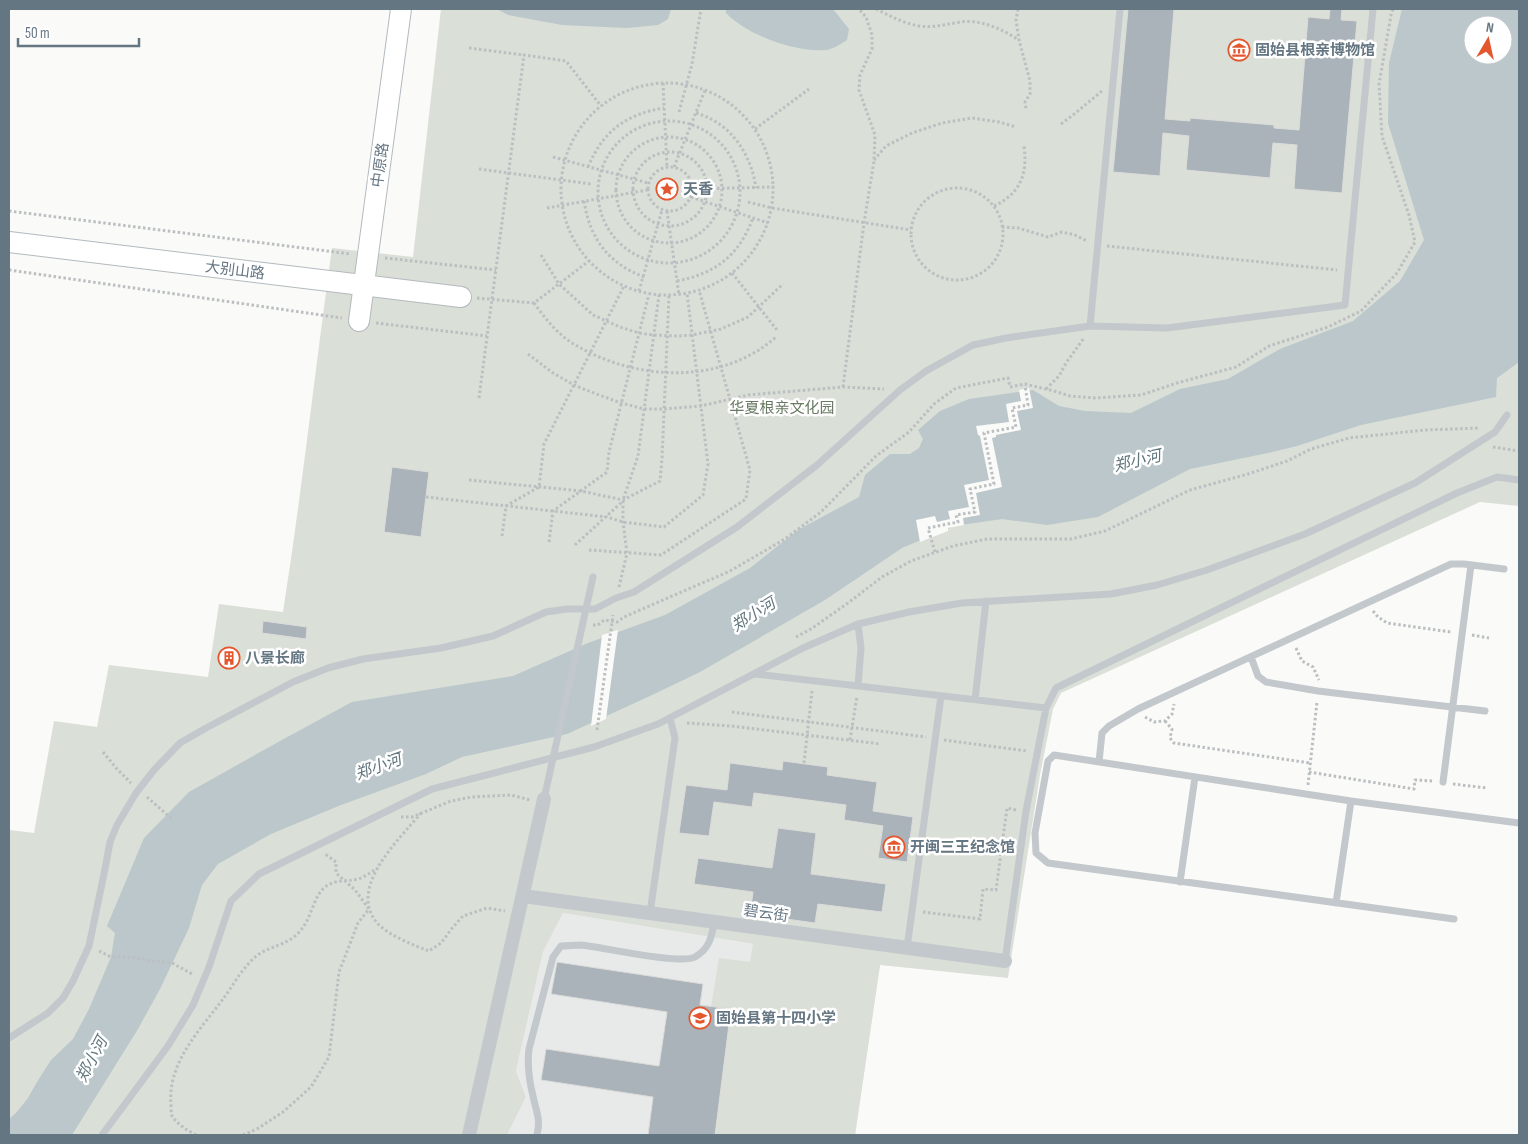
<svg xmlns="http://www.w3.org/2000/svg" width="1528" height="1144" font-family="'Sofia Sans Condensed','Noto Sans SC',sans-serif">
<rect width="100%" height="100%" fill="#fafaf8"/>
<path fill="#e8e9e9" d="M 563,913 L 880,965 L 855,1135 L 507,1135 L 526,1097 L 516,1071 L 543,952 Z"/>
<path fill="#dadfd7" fill-rule="evenodd" d="M 441,9 L 1519,9 L 1519,506 L 1480,502 L 1061,693 L 1053,709 L 1040,775 L 1008,978 L 880,965 L 855,1135 L 715,1135 L 731,1010 L 711,1007 L 719,958 L 750,962 L 753,944 L 563,913 L 543,952 L 516,1071 L 526,1097 L 507,1135 L 9,1135 L 9,830 L 34,833 L 54,721 L 97,727 L 109,665 L 208,677 L 219,604 L 283,612 C 302,491 315,370 332,248 L 413,257 ZM 1473,25 L 1503,25 L 1503,55 L 1473,55 Z"/>
<path fill="#bbc7cb" fill-rule="evenodd" d="M 497,9 L 671,9 L 668,19 L 658,25 L 627,28 L 562,25 L 508,15 Z
M 726,9 L 833,9 L 849,29 L 847,40 C 841,44 833,49 826,50 C 796,53 747,35 726,13 Z
M 1402,9 L 1519,9 L 1519,362 L 1497,378 L 1496,397 L 1361,425 L 1297,446 L 1268,453 L 1190,469 L 1098,517 L 1047,525 L 1002,519 L 954,526 L 902,548 L 825,600 L 700,672 L 650,696 L 567,734 L 462,757 L 426,774 L 341,805 L 271,834 L 218,864 L 202,885 L 189,928 L 160,989 L 138,1029 L 72,1135 L 9,1135 L 9,1119 L 16,1113 L 28,1098 L 37,1082 L 51,1060 L 73,1039 L 89,1009 L 111,957 L 115,933 L 107,926 L 144,838 L 189,792 L 280,741 L 352,702 L 513,676 L 588,643 L 665,615 L 750,568 L 798,530 L 859,497 L 865,475 L 890,454 L 910,454 L 919,448 L 923,439 L 918,430 L 940,411 L 969,399 L 1033,390 L 1059,406 L 1085,411 L 1131,413 L 1180,389 L 1228,379 L 1280,349 L 1353,321 L 1400,281 L 1424,240 L 1388,123 L 1389,63 ZM 1473,25 L 1503,25 L 1503,55 L 1473,55 Z"/>
<path fill="#fafaf8" d="M 1029,388 L 1033,408 L 1017,411 L 1021,430 L 996,435 L 996,437 L 992,438 L 1002,487 L 976,493 L 980,515 L 963,518 L 964,525 L 948,528 L 948,531 L 920,542 L 916,520 L 935,516 L 937,522 L 950,519 L 948,511 L 969,507 L 964,485 L 989,480 L 980,436 L 978,435 L 976,426 L 1009,422 L 1006,404 L 1021,401 L 1019,390 Z
M 618,630 L 606,719 L 591,726 L 602,635 Z"/>
<path fill="#aab3b9" stroke="#dcdcda" d="M 1128,9 L 1174,9 L 1165,119 L 1190,121 L 1190,118 L 1274,125 L 1274,128 L 1299,130 L 1308,17 L 1329,19 L 1330,9 L 1342,9 L 1341,20 L 1357,21 L 1342,193 L 1294,189 L 1297,145 L 1273,143 L 1270,178 L 1186,170 L 1189,136 L 1163,133 L 1160,176 L 1113,172 Z
M 392,467 L 429,472 L 421,537 L 384,532 Z
M 263,621 L 307,627 L 306,639 L 262,633 Z
M 783,761 L 828,767 L 827,775 L 877,782 L 873,811 L 913,817 L 907,862 L 878,858 L 883,826 L 844,820 L 846,805 L 754,793 L 752,807 L 714,802 L 709,836 L 679,833 L 686,785 L 727,790 L 730,763 L 782,770 Z
M 778,828 L 816,833 L 811,874 L 886,884 L 882,912 L 818,904 L 815,923 L 750,914 L 753,892 L 694,884 L 698,858 L 772,868 Z
M 557,962 L 703,984 L 700,1005 L 731,1009 L 715,1135 L 648,1135 L 653,1097 L 541,1080 L 546,1049 L 659,1066 L 667,1012 L 551,994 Z"/>
<g fill="none" stroke-linecap="round" stroke-linejoin="round">
<g stroke="#b3babf" stroke-width="22">
<path id="secondary" d="M 9,242 L 461,297
M 359,321 L 401,9"/>
</g>
<path stroke="#bbbfc2" stroke-width="3" stroke-dasharray="2.5 2.5" stroke-linecap="butt" d="M 876,9 C 890,16 903,23 919,26 C 934,28 947,24 961,22 C 982,19 1003,30 1019,40
M 1018,9 L 1016,20 L 1019,40 L 1030,81 L 1030,94 L 1025,102 L 1026,109
M 469,48 L 524,55
M561 189a106 106 0 1 1 212 0a106 106 0 1 1-212 0Z
M 663,83 L 667,167
M 679,112 L 692,64 L 701,9
M 696,113 C 731,123 751,154 756,188
M598 192a71 71 0 1 1 142 0a71 71 0 1 1-142 0Z
M 1061,124 L 1073,115 L 1102,91
M 755,129 L 809,89
M616 190a53 53 0 1 1 106 0a53 53 0 1 1-106 0Z
M633 189a37 37 0 1 1 74 0a37 37 0 1 1-74 0Z
M 553,157 L 648,183
M 874,160 L 886,146 L 912,133 L 942,123 L 972,118 L 999,122 L 1016,127
M648 189a22 22 0 1 1 44 0a22 22 0 1 1-44 0Z
M 588,167 C 603,131 626,114 664,108
M 674,167 L 705,90
M 479,169 L 591,184
M911 234a46 46 0 1 1 92 0a46 46 0 1 1-92 0Z
M 692,189 L 774,187
M 691,197 L 768,223
M 584,201 C 590,239 608,263 644,277
M 748,202 L 772,208 L 911,230
M 994,206 C 1020,194 1028,174 1024,146
M 547,208 L 647,190
M 9,211 L 351,254
M 667,211 L 679,295
M 1002,227 L 1018,228 L 1048,237 L 1062,232 L 1075,235 L 1087,241
M 1107,246 L 1337,270
M 541,255 L 559,284 L 593,315 L 620,327 L 639,333 L 653,335 L 678,336 L 692,335 L 721,329 L 748,317 L 783,284
M 385,258 L 496,270
M 9,270 L 342,318
M 732,273 L 777,330
M 677,281 C 717,273 739,255 753,218
M 639,291 L 662,210
M 477,298 L 534,303 L 589,261
M 534,303 C 545,318 558,335 574,344 C 634,381 721,386 776,337
M 376,323 L 487,336
M 528,354 L 553,373 L 574,385 L 591,392 L 621,403 L 644,409 L 664,409 L 701,406 L 748,395 L 843,387 L 884,389
M 843,387 L 864,223 L 874,161 L 875,135 L 859,90 L 860,75 L 872,49 L 872,35 L 866,17 L 859,9
M 1046,389 L 1059,376 L 1066,363 L 1084,338
M 479,398 L 524,55 L 566,61 L 601,106
M 1493,447 L 1519,451
M 469,480 L 581,491 L 623,500 L 660,481 L 662,459 L 669,295
M 426,497 L 607,517 L 623,522 L 664,527 L 703,495 L 708,464 L 687,293
M 502,536 L 506,506 L 539,487 L 544,444 L 624,286
M 549,542 L 553,511 L 607,472 L 609,452 L 649,294
M 575,545 L 623,501
M 589,550 L 661,555 L 746,499 L 750,470 L 699,290
M 935,552 L 928,528 L 958,522 L 956,515 L 975,512 L 970,489 L 994,484 L 984,433 L 1016,427 L 1012,408 L 1028,405 L 1025,385
M 619,587 L 627,553 L 623,522 L 623,500 L 638,456 L 659,295
M 1373,611 L 1378,617 L 1387,623 L 1451,632
M 593,625 L 598,625 L 604,620 L 617,622 L 624,617 L 730,571 L 785,539 L 821,512 L 876,456 L 909,432 L 934,404 L 956,388 L 1008,378 L 1010,387 L 1025,384 L 1054,391 L 1070,396 L 1096,398 L 1141,395 L 1177,383 L 1236,367 L 1269,346 L 1328,327 L 1361,311 L 1397,273 L 1415,242 L 1409,215 L 1382,136 L 1379,84 L 1391,15 L 1393,9
M 1472,635 L 1489,638
M 796,637 L 811,629 L 848,603 L 882,577 L 911,561 L 953,546 L 987,539 L 1071,539 L 1105,531 L 1190,490 L 1248,474 L 1287,461 L 1311,449 L 1349,438 L 1425,430 L 1479,428
M 1296,648 L 1302,661 L 1313,667 L 1319,680
M 732,712 L 926,737
M 1145,717 L 1154,722 L 1165,721 L 1172,714 L 1174,704
M 1165,721 L 1172,729 L 1170,738 L 1174,743 L 1310,763
M 687,723 L 731,726 L 881,744
M 850,740 L 857,696
M 944,740 L 1027,751
M 103,752 L 117,769 L 131,783
M 804,763 L 812,691
M 1309,772 L 1414,789 L 1415,780 L 1434,781
M 1453,784 L 1487,788
M 1308,785 L 1317,702
M 147,797 L 173,820
M 421,813 C 399,840 346,888 378,924 C 390,936 413,945 429,951 L 441,943 L 453,927 L 463,916 L 487,908 L 505,911
M 401,817 L 412,817 L 451,801 L 472,797 L 511,795 L 530,800
M 923,912 L 980,919 L 983,889 L 996,890 L 1007,808 L 1016,810
M 99,951 L 111,957 L 131,957 L 146,960 L 172,963 L 194,975
M 196,1135 C 187,1130 178,1125 172,1116 C 171,1113 171,1109 171,1105 C 167,1063 200,1030 223,999 C 234,984 244,965 259,954 C 273,945 289,945 301,930 C 312,917 313,897 325,887 C 335,879 346,882 358,879 C 365,877 371,872 378,868
M 243,1135 L 257,1129 L 283,1112 L 311,1087 L 329,1057 L 339,972 L 358,923 L 369,909 L 355,890 L 336,873 L 336,862 L 325,854"/>
<path stroke="#c3c8cc" stroke-width="7" d="M 1090,326 L 1120,9
M 1251,657 L 1258,676 L 1266,682 L 1318,691 L 1485,711
M 755,674 L 1046,708
M 858,686 L 861,648 L 858,624
M 975,700 L 986,601
M 1099,762 L 1102,733 L 1109,726 L 1138,709 L 1451,564 L 1464,564 L 1504,569
M 1443,782 L 1471,565
M 1180,882 L 1195,777
M 1336,903 L 1351,801
M 650,913 L 675,738 L 670,718
M 1454,919 L 1048,863 L 1036,853 L 1035,833 L 1048,761 L 1054,755 L 1351,801 L 1519,823
M 907,948 L 941,696
M 1005,961 L 1026,811 L 1046,708 L 1056,688 L 1457,493 L 1497,477 L 1519,480
M 9,1038 L 48,1013 L 63,998 L 73,981 L 89,946 L 105,869 L 110,842 L 117,825 L 136,793 L 154,770 L 180,743 L 206,728 L 293,682 L 328,668 L 363,659 L 441,648 L 493,636 L 546,612 L 567,609 L 595,609 L 616,598 L 634,592 L 737,527 L 817,465 L 900,390 L 926,371 L 973,345 L 1006,338 L 1090,326 L 1167,328 L 1345,305 L 1373,9
M 102,1135 L 168,1046 L 193,1005 L 209,967 L 231,901 L 259,874 L 432,789 L 594,747 L 658,724 L 803,648 L 858,624 L 909,612 L 962,603 L 1111,594 L 1157,585 L 1207,570 L 1305,534 L 1415,483 L 1495,432 L 1507,415
M 537,1135 C 541,1118 536,1112 533,1096 C 529,1080 527,1065 529,1049 L 553,957 L 561,946 C 568,946 574,945 581,945 C 602,947 680,965 695,957 C 709,949 712,937 714,922"/>
<path stroke="#c3c8cc" stroke-width="14" d="M 523,896 L 1005,961
M 469,1135 L 544,799"/>
<use href="#secondary" stroke="#fff" stroke-width="20"/>
<path stroke="#bbbfc2" stroke-width="3" stroke-dasharray="2.5 2.5" stroke-linecap="butt" d="M 597,730 L 613,615"/>
<path stroke="#c3c8cc" stroke-width="7" d="M 544,799 L 593,577"/>
</g>
<defs>
<g id="museum-ring" transform="scale(1.125)"><circle r="9.5" fill="#fff" stroke="#e4572e" stroke-width="1.5"/><path d="M0-6L6-3V-2H-6V-3ZM-5-1h2V3h-2ZM-1-1h2V3h-2ZM3-1h2V3H3ZM-6 4H6V6H-6Z" fill="#e4572e"/></g>
<g id="sight-ring" transform="scale(1.125)"><circle r="9.5" fill="#fff" stroke="#e4572e" stroke-width="1.5"/><path d="M0-6L1.8-2.2L6-1.7L2.9 1.2L3.7 5.4L0 3.3L-3.7 5.4L-2.9 1.2L-6-1.7L-1.8-2.2Z" fill="#e4572e"/></g>
<g id="building-ring" transform="scale(1.125)"><circle r="9.5" fill="#fff" stroke="#e4572e" stroke-width="1.5"/><path d="M-4-6H4V6H1V3H-1V6H-4ZM-2.5-4.3h1.7v1.8h-1.7ZM.8-4.3h1.7v1.8H.8ZM-2.5-1h1.7V.8h-1.7ZM.8-1h1.7V.8H.8Z" fill="#e4572e"/></g>
<g id="school-ring" transform="scale(1.125)"><circle r="9.5" fill="#fff" stroke="#e4572e" stroke-width="1.5"/><path d="M0-5L7-2L0 1L-7-2ZM-4 1L0 2.5L4 1V4Q0 6-4 4Z" fill="#e4572e"/></g>
</defs>
<g fill-rule="evenodd">
<use href="#museum-ring" x="1239" y="50"/>
<use href="#sight-ring" x="667" y="189"/>
<use href="#building-ring" x="229" y="658"/>
<use href="#museum-ring" x="894" y="847"/>
<use href="#school-ring" x="700" y="1018"/>
</g>
<g text-anchor="middle" stroke-width="5" stroke-linejoin="round" paint-order="stroke">
<g font-size="15" font-weight="bold" fill="#657683" stroke="#fff" text-anchor="start">
<text x="1255" y="55">固始县根亲博物馆</text>
<text x="683" y="194">天香</text>
<text x="245" y="663">八景长廊</text>
<text x="910" y="852">开闽三王纪念馆</text>
<text x="716" y="1023">固始县第十四小学</text>
</g>
<g font-size="15" fill="#657683" stroke="#fff">
<text transform="translate(380 165) rotate(-82)" y="5">中原路</text>
<text transform="translate(235 270) rotate(7)" y="5">大别山路</text>
<text transform="translate(766 913) rotate(8)" y="5">碧云街</text>
</g>
<g font-size="15" fill="#687a64" stroke="#fff">
<text x="782" y="413">华夏根亲文化园</text>
</g>
<g font-size="16" font-style="italic" fill="#60757c" stroke="#fff">
<text transform="translate(1137 460) rotate(-13)" y="6">郑小河</text>
<text transform="translate(753 614) rotate(-32)" y="6">郑小河</text>
<text transform="translate(378 766) rotate(-20)" y="6">郑小河</text>
<text transform="translate(91 1059) rotate(-62)" y="6">郑小河</text>
</g>
</g>
<rect width="1528" height="1144" fill="none" stroke="#657683" stroke-width="20"/>
<g transform="translate(1488 40) rotate(9)"><circle r="24" fill="#ffffff" stroke="#c1c8cd"/>
<path d="M0-4L9 19L0 12L-9 19Z" fill="#e4572e"/>
<text y="-8" font-size="14" font-weight="bold" text-anchor="middle" fill="#657683">N</text>
</g>
<path d="M18 38v8h121v-8" fill="none" stroke="#657683" stroke-width="2.5"/>
<text x="25" y="38" font-size="15" fill="#657683" stroke="#ffffff" stroke-width="4" paint-order="stroke">50 m</text>
</svg>
